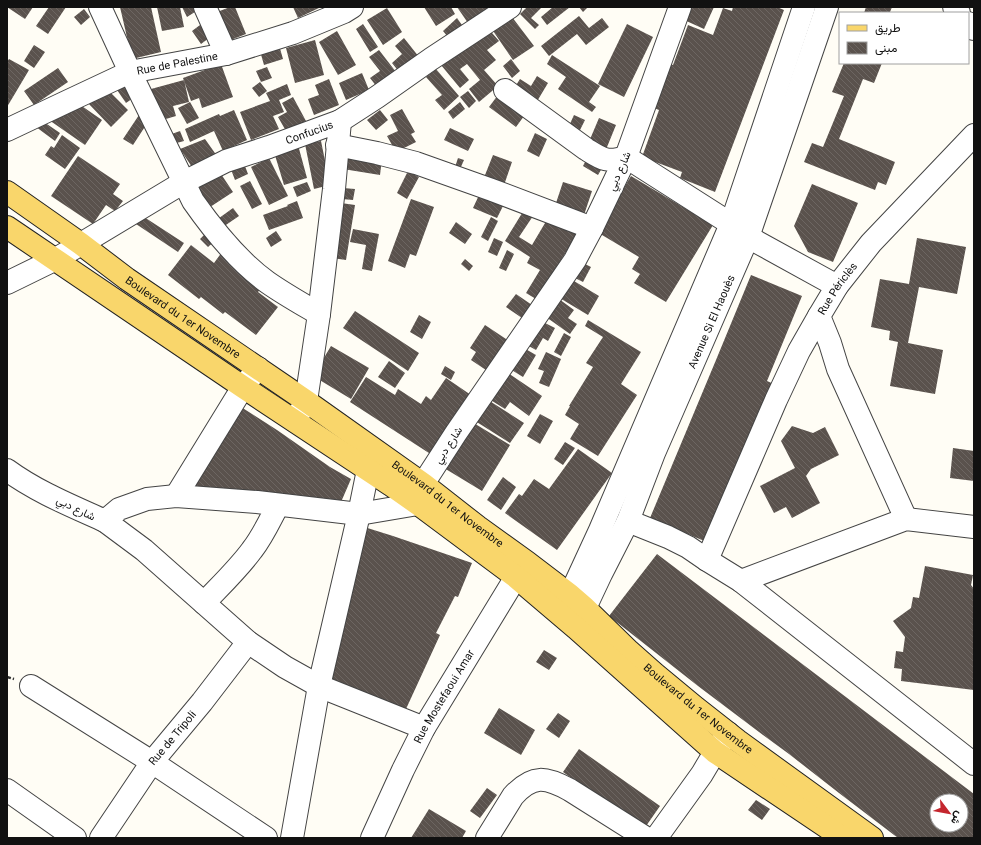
<svg xmlns="http://www.w3.org/2000/svg" width="981" height="845" font-family="Georgia,Vazirmatn,serif">
<defs>
<pattern id="building-back-hatch" width="6" height="6" patternUnits="userSpaceOnUse"><rect width="6" height="6" fill="#5a524d"/><path d="M-1 5l2 2M0 0l6 6M5-1l2 2" fill="none" stroke="#6d6662"/></pattern>
</defs>
<rect width="100%" height="100%" fill="#fffdf5"/>
<path fill="url(#building-back-hatch)" fill-rule="evenodd" d="M 7,7 L 33,7 L 25,19 Z
M 49,7 L 66,7 L 48,34 L 36,26 Z
M 120,7 L 151,7 L 161,52 L 132,59 Z
M 157,7 L 180,7 L 184,27 L 162,31 Z
M 182,7 L 197,7 L 198,10 L 187,17 Z
M 230,7 L 235,7 L 246,34 L 223,43 L 212,14 Z
M 293,7 L 321,7 L 298,18 Z
M 424,7 L 451,7 L 455,14 L 436,26 Z
M 457,7 L 492,7 L 468,23 Z
M 527,7 L 541,8 L 531,18 L 539,25 L 535,29 L 520,14 Z
M 553,7 L 570,7 L 547,25 L 541,17 Z
M 579,7 L 588,7 L 583,12 Z
M 688,7 L 714,7 L 704,29 L 682,19 Z
M 733,7 L 744,8 L 744,7 L 777,7 L 784,10 L 715,192 L 680,178 L 682,172 L 642,157 L 659,110 L 654,108 L 670,64 L 673,65 L 688,25 L 713,35 L 723,8 L 732,11 Z
M 866,7 L 892,7 L 890,12 L 893,13 L 864,13 Z
M 387,8 L 402,32 L 383,45 L 367,20 Z
M 84,9 L 90,17 L 81,25 L 74,17 Z
M 509,13 L 534,46 L 513,60 L 489,25 Z
M 579,16 L 589,28 L 602,18 L 609,27 L 586,45 L 577,34 L 549,56 L 541,46 Z
M 457,18 L 462,25 L 448,37 L 443,31 Z
M 204,22 L 213,35 L 201,44 L 192,31 Z
M 363,24 L 378,47 L 370,52 L 356,29 Z
M 627,24 L 653,37 L 624,97 L 598,84 Z
M 486,26 L 499,41 L 487,50 L 496,60 L 484,70 L 498,86 L 479,102 L 469,89 L 480,80 L 467,64 L 460,69 L 469,80 L 460,88 L 441,65 Z
M 337,31 L 356,65 L 338,75 L 319,42 Z
M 404,38 L 419,57 L 400,73 L 392,63 L 402,54 L 395,46 Z
M 315,40 L 324,75 L 295,83 L 286,48 Z
M 34,45 L 45,52 L 34,68 L 24,61 Z
M 279,45 L 283,59 L 264,65 L 260,51 Z
M 379,50 L 396,72 L 377,87 L 370,78 L 380,71 L 369,57 Z
M 552,55 L 600,86 L 589,102 L 596,107 L 592,112 L 558,89 L 566,77 L 547,64 Z
M 9,59 L 29,70 L 7,107 L 7,62 Z
M 511,59 L 520,71 L 512,78 L 503,66 Z
M 844,63 L 882,63 L 874,83 L 863,79 L 839,139 L 895,162 L 886,185 L 878,182 L 875,190 L 804,162 L 812,143 L 823,147 L 844,96 L 832,92 Z
M 221,64 L 233,97 L 202,108 L 199,98 L 191,101 L 183,78 Z
M 267,67 L 272,78 L 261,82 L 256,71 Z
M 58,68 L 68,82 L 34,105 L 24,91 Z
M 436,69 L 459,96 L 444,110 L 435,100 L 442,95 L 426,77 Z
M 362,73 L 369,90 L 346,100 L 339,83 Z
M 537,76 L 548,83 L 536,103 L 513,90 L 520,79 L 531,86 Z
M 125,79 L 136,96 L 126,103 L 115,87 Z
M 329,79 L 339,105 L 314,115 L 308,99 L 319,95 L 315,85 Z
M 184,80 L 189,102 L 173,106 L 176,116 L 159,121 L 151,89 Z
M 260,82 L 267,91 L 259,97 L 252,88 Z
M 287,84 L 291,95 L 279,100 L 284,112 L 273,116 L 279,129 L 251,140 L 240,112 L 270,101 L 266,93 Z
M 107,89 L 128,110 L 111,127 L 87,102 Z
M 468,91 L 476,101 L 469,108 L 460,97 Z
M 501,91 L 527,112 L 516,127 L 489,107 Z
M 293,97 L 306,121 L 286,131 L 278,117 L 287,112 L 282,103 Z
M 76,102 L 102,120 L 85,145 L 49,120 Z
M 190,102 L 199,118 L 187,124 L 178,108 Z
M 460,102 L 465,109 L 453,119 L 448,112 Z
M 402,109 L 415,132 L 411,134 L 416,142 L 396,152 L 387,136 L 398,131 L 390,115 Z
M 234,110 L 247,140 L 223,151 L 214,131 L 190,142 L 185,129 L 219,114 L 220,116 Z
M 380,110 L 388,120 L 376,130 L 367,120 Z
M 139,115 L 148,122 L 133,145 L 123,139 Z
M 574,115 L 585,120 L 578,134 L 568,128 Z
M 599,118 L 616,125 L 605,152 L 588,144 Z
M 41,120 L 60,133 L 55,141 L 36,127 Z
M 450,128 L 474,139 L 468,151 L 444,140 Z
M 180,131 L 184,141 L 173,144 L 169,135 Z
M 535,133 L 547,139 L 539,157 L 527,151 Z
M 62,135 L 80,148 L 65,169 L 45,155 L 51,146 L 54,148 Z
M 205,139 L 217,156 L 196,173 L 180,149 Z
M 321,141 L 330,185 L 314,189 L 305,144 Z
M 298,145 L 307,178 L 284,185 L 274,152 Z
M 346,153 L 382,159 L 380,175 L 343,169 Z
M 589,154 L 605,163 L 598,175 L 583,166 Z
M 493,155 L 512,162 L 503,188 L 483,180 Z
M 78,156 L 120,184 L 113,194 L 123,201 L 115,211 L 106,205 L 93,224 L 51,196 Z
M 269,158 L 288,196 L 269,205 L 251,167 Z
M 458,158 L 464,160 L 460,169 L 455,167 Z
M 243,161 L 248,174 L 235,180 L 230,167 Z
M 217,168 L 233,192 L 207,209 L 191,185 Z
M 408,171 L 419,177 L 407,199 L 397,193 Z
M 631,176 L 713,225 L 666,302 L 634,283 L 640,274 L 632,269 L 639,257 L 597,232 Z
M 250,181 L 262,204 L 252,209 L 240,186 Z
M 307,182 L 311,191 L 297,197 L 293,187 Z
M 563,182 L 592,191 L 583,218 L 554,209 Z
M 812,184 L 858,203 L 833,262 L 808,252 L 794,226 Z
M 343,188 L 355,189 L 353,200 L 342,199 Z
M 480,193 L 504,204 L 497,218 L 473,208 Z
M 411,199 L 434,207 L 416,256 L 410,254 L 405,268 L 388,261 Z
M 297,201 L 303,218 L 269,230 L 263,215 L 288,206 L 287,205 Z
M 341,203 L 355,205 L 346,260 L 332,258 Z
M 233,208 L 239,216 L 220,229 L 215,221 Z
M 524,210 L 533,216 L 519,237 L 532,245 L 548,218 L 577,235 L 536,299 L 526,293 L 540,270 L 527,263 L 530,257 L 505,241 Z
M 141,215 L 184,243 L 178,252 L 136,224 Z
M 491,217 L 498,221 L 488,241 L 481,237 Z
M 456,222 L 472,234 L 465,244 L 449,233 Z
M 353,229 L 379,234 L 372,271 L 362,269 L 366,245 L 350,242 Z
M 276,231 L 282,240 L 271,247 L 266,238 Z
M 207,232 L 216,240 L 208,247 L 200,239 Z
M 494,238 L 503,242 L 497,256 L 488,252 Z
M 917,238 L 966,247 L 957,294 L 919,287 L 908,343 L 943,350 L 935,394 L 890,386 L 898,342 L 889,340 L 890,331 L 871,327 L 880,279 L 909,284 Z
M 191,245 L 214,263 L 222,252 L 265,283 L 258,292 L 278,307 L 256,335 L 225,312 L 223,314 L 201,297 L 199,299 L 168,275 Z
M 507,250 L 514,254 L 506,271 L 499,268 Z
M 465,259 L 473,266 L 469,271 L 461,264 Z
M 583,263 L 591,267 L 583,282 L 575,278 Z
M 751,275 L 802,296 L 767,381 L 776,385 L 709,543 L 650,518 L 716,360 Z
M 569,278 L 599,296 L 588,315 L 558,297 Z
M 516,294 L 532,305 L 522,318 L 506,307 Z
M 559,299 L 574,310 L 568,318 L 577,324 L 570,334 L 546,317 Z
M 355,311 L 419,353 L 408,371 L 343,328 Z
M 419,315 L 431,322 L 422,339 L 410,332 Z
M 539,320 L 555,328 L 548,341 L 543,338 L 536,350 L 525,344 Z
M 588,320 L 641,352 L 621,384 L 637,395 L 598,456 L 570,439 L 579,424 L 565,415 L 570,406 L 569,406 L 593,367 L 586,363 L 603,337 L 585,326 Z
M 485,325 L 509,341 L 489,372 L 471,360 L 476,352 L 470,348 Z
M 564,333 L 571,337 L 561,356 L 554,352 Z
M 331,346 L 369,368 L 351,399 L 313,376 Z
M 522,347 L 536,355 L 523,377 L 510,369 Z
M 546,352 L 561,359 L 549,387 L 539,383 L 544,371 L 538,369 Z
M 389,361 L 405,373 L 395,388 L 378,377 Z
M 445,366 L 455,372 L 451,380 L 441,374 Z
M 508,373 L 542,396 L 529,416 L 510,402 L 505,409 L 489,399 Z
M 366,377 L 395,395 L 398,389 L 421,404 L 426,396 L 431,400 L 446,378 L 471,395 L 432,455 L 350,402 Z
M 485,398 L 524,423 L 510,443 L 472,419 Z
M 241,407 L 277,430 L 330,467 L 351,479 L 338,509 L 184,487 Z
M 540,414 L 553,421 L 540,444 L 527,436 Z
M 472,422 L 510,445 L 482,491 L 444,468 Z
M 792,426 L 813,433 L 825,427 L 839,455 L 811,469 L 806,476 L 820,503 L 792,518 L 786,507 L 774,513 L 760,486 L 795,468 L 781,441 Z
M 565,442 L 575,448 L 563,465 L 554,459 Z
M 953,448 L 974,451 L 974,481 L 950,478 Z
M 578,449 L 612,473 L 557,550 L 505,513 L 519,494 L 522,496 L 534,479 L 549,489 Z
M 503,477 L 516,487 L 501,510 L 487,500 Z
M 361,526 L 393,536 L 472,563 L 458,597 L 455,596 L 436,633 L 440,635 L 406,709 L 325,676 Z
M 657,554 L 974,794 L 974,838 L 898,838 L 839,793 L 789,754 L 759,732 L 698,686 L 609,616 ZM 937,801 L 961,801 L 961,825 L 937,825 Z
M 925,566 L 973,575 L 971,585 L 974,589 L 974,690 L 901,681 L 902,669 L 894,668 L 896,651 L 903,652 L 905,637 L 893,621 L 911,608 L 913,597 L 919,598 Z
M 544,650 L 557,658 L 549,670 L 536,662 Z
M 499,708 L 535,730 L 521,755 L 484,733 Z
M 558,713 L 570,721 L 559,738 L 546,729 Z
M 579,749 L 660,806 L 644,829 L 563,772 Z
M 487,788 L 497,795 L 480,818 L 470,811 Z
M 756,800 L 770,809 L 762,820 L 748,810 Z
M 429,809 L 466,831 L 462,838 L 411,838 Z"/>
<g fill="none" stroke-linecap="round" stroke-linejoin="round">
<g stroke="#444" stroke-width="24">
<g id="minor">
<path d="M 100,7 L 130,72 L 193,201 C 214,231 238,261 267,282 C 284,294 302,304 319,314"/>
<path d="M 205,7 L 226,54"/>
<path d="M 954,7 L 959,13"/>
<path d="M 968,23 L 974,29"/>
<path d="M 505,90 L 586,149 C 602,159 606,163 626,157 L 731,224 L 748,237 L 837,286"/>
<path d="M 340,121 L 377,97 L 431,59 L 510,7"/>
<path id="s1" d="M 7,130 L 64,103 L 130,72 L 226,54 L 293,33 L 344,12 L 352,7"/>
<path d="M 337,145 L 377,153 L 416,163 L 492,190 L 592,228"/>
<path id="s2" d="M 7,283 L 56,259 L 184,182 L 226,161 L 269,147 L 340,121 L 334,189 L 319,314 L 306,401 L 295,421"/>
<path d="M 7,470 C 37,492 72,506 105,521 L 119,509 L 147,499 L 176,496 L 257,502 L 359,514 L 418,504 L 423,484 L 456,433 L 575,260 L 592,228 L 626,157 L 680,7"/>
<path d="M 176,496 L 243,387 L 258,368"/>
<path id="s3" d="M 906,519 L 838,369 L 830,343 L 819,316 L 837,286 L 871,243 L 974,135"/>
<path d="M 105,521 L 144,550 L 248,642 L 285,667 L 319,686 L 424,728"/>
<path d="M 628,521 L 668,537 L 688,547 L 707,560 L 741,581"/>
<path d="M 974,527 L 906,519 L 741,581 L 974,764"/>
<path d="M 707,560 L 776,400 L 799,351 L 819,316"/>
<path d="M 204,603 C 220,586 238,569 252,550 C 263,536 270,520 278,505"/>
<path d="M 559,611 L 570,595 L 600,530 L 731,224 L 804,7"/>
<path id="s4" d="M 577,625 L 601,574 L 628,521 L 654,453 L 748,237 L 827,7"/>
<path d="M 31,686 L 152,762 L 266,838"/>
<path d="M 7,790 L 75,838"/>
<path id="s5" d="M 101,838 L 152,762 L 202,702 L 248,642"/>
<path d="M 292,838 L 319,686 L 359,514 L 368,470"/>
<path id="s6" d="M 372,838 L 403,770 L 424,728 L 516,577 L 528,564"/>
<path d="M 487,838 L 513,796 C 533,774 546,777 570,790 L 646,838"/>
<path d="M 656,838 L 702,774 L 715,752 L 728,733"/>
</g>
</g>
<g stroke="#222" stroke-width="24">
<g id="major">
<path id="s7" d="M 7,192 L 81,244 L 127,279 L 306,401 L 423,484 L 478,527 L 528,563 L 570,595 L 585,608 L 629,651 L 655,674 L 696,708 L 738,741 L 872,838"/>
<path d="M 7,227 L 243,387 L 391,485 L 418,504 L 516,577 L 576,628 L 715,752 L 843,838"/>
</g>
</g>
<path stroke="#333" stroke-width="2.5" stroke-dasharray="4 2" stroke-linecap="butt" d="M 7,677 L 14,679"/>
<use href="#minor" stroke="#fff" stroke-width="22"/>
<use href="#major" stroke="#f9d66b" stroke-width="22"/>
</g>
<g text-anchor="middle" stroke-width="4" stroke-linejoin="round" paint-order="stroke">
<g font-size="11" fill="#111" stroke="#fff">
<text dy="4" stroke="none"><textPath href="#s1" startOffset="184">Rue de Palestine</textPath></text>
<text dy="4" stroke="none"><textPath href="#s2" startOffset="339">Confucius</textPath></text>
<text transform="translate(619 171) rotate(-66)" y="4">شارع دبي</text>
<text dy="4" stroke="none"><textPath href="#s3" startOffset="254">Rue Périclès</textPath></text>
<text dy="4" stroke="none"><textPath href="#s7" startOffset="216">Boulevard du 1er Novembre</textPath></text>
<text dy="4" stroke="none"><textPath href="#s4" startOffset="332">Avenue Si El Haouès</textPath></text>
<text transform="translate(448 445) rotate(-57)" y="4">شارع دبي</text>
<text dy="4" stroke="none"><textPath href="#s7" startOffset="540">Boulevard du 1er Novembre</textPath></text>
<text transform="translate(76 508) rotate(26)" y="4">شارع دبي</text>
<text dy="4" stroke="none"><textPath href="#s6" startOffset="159">Rue Mostefaoui Amar</textPath></text>
<text dy="4" stroke="none"><textPath href="#s7" startOffset="864">Boulevard du 1er Novembre</textPath></text>
<text dy="4" stroke="none"><textPath href="#s5" startOffset="123">Rue de Tripoli</textPath></text>
</g>
</g>
<rect width="981" height="845" fill="none" stroke="#111111" stroke-width="16"/>
<rect x="839" y="12" width="130" height="52" fill="#ffffff" stroke="#a0a0a0"/>
<rect x="847" y="25" width="20" height="6" fill="#f9d66b" stroke="#a0a0a0"/>
<text x="875" y="32" font-size="12" fill="#111111">طريق</text>
<rect x="847" y="42" width="20" height="12" fill="url(#building-back-hatch)" stroke="#a0a0a0"/>
<text x="875" y="52" font-size="12" fill="#111111">مبنى</text>
<g transform="translate(949 813) rotate(122)"><circle r="19" fill="#ffffff" stroke="#a0a0a0"/>
<path d="M0-3L7 15L0 10L-7 15Z" fill="#c4262e"/>
<text y="-6" font-size="11" font-weight="bold" text-anchor="middle" fill="#111111">ش</text>
</g>
</svg>
